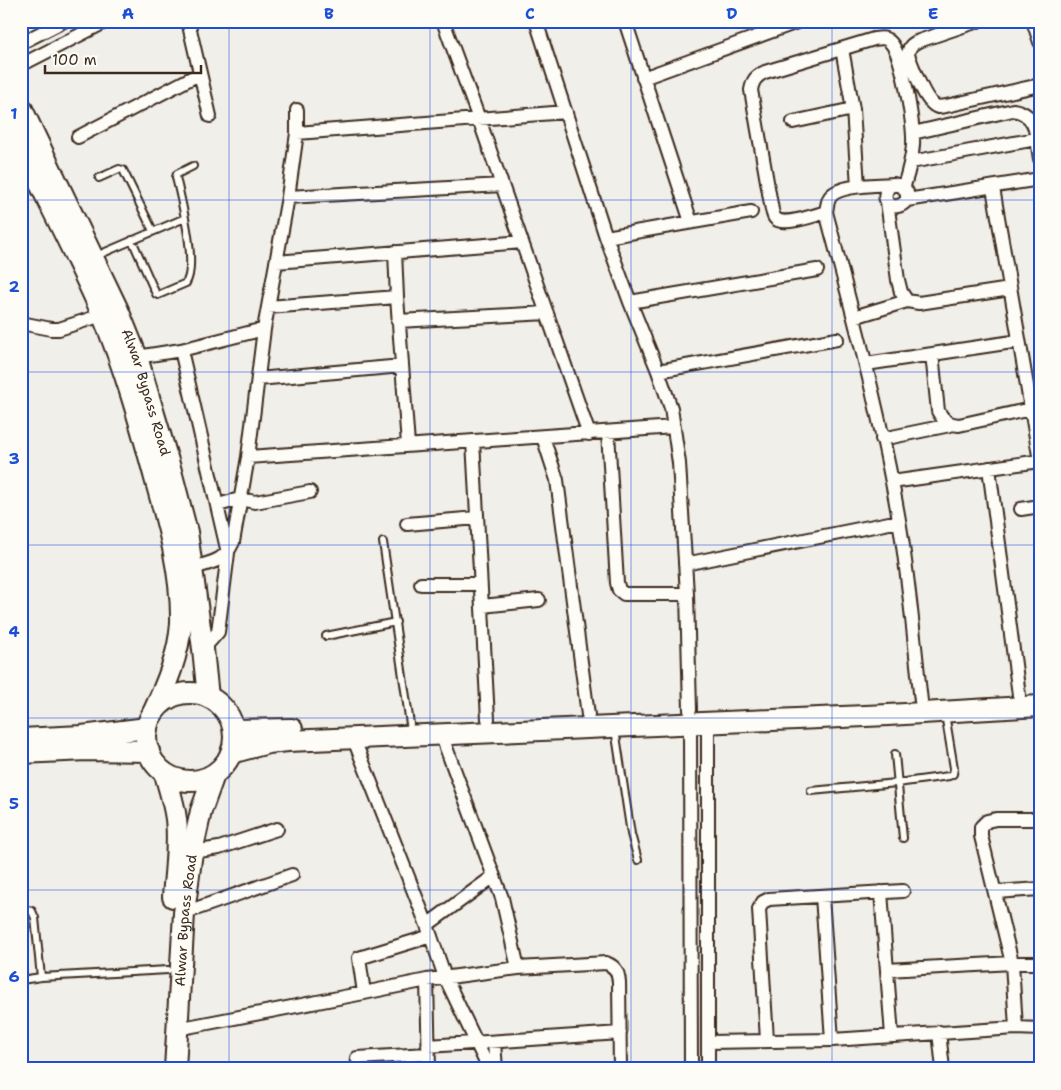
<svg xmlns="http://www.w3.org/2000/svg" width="1061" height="1090" font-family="'Shantell Sans',sans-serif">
<rect width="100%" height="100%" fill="#f1efea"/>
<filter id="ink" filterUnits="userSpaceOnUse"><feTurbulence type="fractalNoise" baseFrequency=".02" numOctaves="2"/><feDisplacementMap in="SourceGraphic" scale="10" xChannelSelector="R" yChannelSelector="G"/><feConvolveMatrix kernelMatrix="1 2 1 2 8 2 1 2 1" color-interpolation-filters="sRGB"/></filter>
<g filter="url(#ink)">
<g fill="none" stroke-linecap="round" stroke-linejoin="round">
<g stroke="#3b2a1e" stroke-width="10">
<path id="service" d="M 99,178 L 119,169 L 123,170 L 153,231
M 132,240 L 156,294 L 158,295 L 186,283 C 198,264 181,200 176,177 L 177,174 L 193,166
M 96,256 L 185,218
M 383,542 L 410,724
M 326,636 L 396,622
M 615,729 L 631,834 L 638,860
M 895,754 L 903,838
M 811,791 L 897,783 L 949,776 L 953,774 L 954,768 L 945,714
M 21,909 L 32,911 L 35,918 L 41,977
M 21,980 L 41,977 L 168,970"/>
</g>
<g stroke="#3b2a1e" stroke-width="16">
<path id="minor" d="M 188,21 L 210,116
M 443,21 L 479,119 L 589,434
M 536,21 L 606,237 L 630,302 L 658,371 L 671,408 L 679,463 L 687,594 L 690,710
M 625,21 L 691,222
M 978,21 L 919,41 C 911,44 909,47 908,55 C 913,67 925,104 938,107 C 939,107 945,106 946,106 L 1040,85
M 1033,21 L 1040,42
M 21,43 L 64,21
M 842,49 L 853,109 L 858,186
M 21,65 L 107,21
M 643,78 L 800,21
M 793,122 L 853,109
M 297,133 L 566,112
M 913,133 L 1013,110 C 1039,114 1036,138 1040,159
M 78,137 L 199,74
M 911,162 L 1036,139
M 894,184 C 878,185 839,184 830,197 C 827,202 827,207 826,212 C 853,314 881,416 899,520 C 909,579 914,641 921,701
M 993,188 L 1040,461
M 288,197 L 502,185
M 907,200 L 907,192 L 901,185 L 891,185 C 876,198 894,216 907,200 L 1040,179
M 887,202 L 898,280 L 901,292 L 907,301 L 919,303 L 1010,289
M 826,212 C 816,215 782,227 775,218 C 773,216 773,213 772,210 L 751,90 C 753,80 756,76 765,72 L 874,39 C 881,38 886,37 891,43 C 903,56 914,126 913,145 C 912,159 908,173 904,186
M 606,237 L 751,212
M 395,252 L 397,297 L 408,445
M 276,262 L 522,242
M 630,302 L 817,270
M 268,307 L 397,297
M 854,317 L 907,301
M 398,321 L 547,313
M 21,323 L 51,329 L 59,329 L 102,315
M 181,350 L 228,553 L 218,632 L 203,649
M 932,354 L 938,411 C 943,420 948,424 959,425 L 1040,407
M 137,357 L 181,350 L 264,329
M 866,364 L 1019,341
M 658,371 L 837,339
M 258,379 L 402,366
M 608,432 L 617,583 L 619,590 L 624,594 L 687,594
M 543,437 L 557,480 L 588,715
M 882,439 L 950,425
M 473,441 L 488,719
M 248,457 L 674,427
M 989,468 L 1019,695
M 892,482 L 1040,461
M 218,505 L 240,499 L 255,502 L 310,492
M 1021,509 L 1040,506
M 407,524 L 477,518
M 685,564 L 899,521
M 193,568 C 212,562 224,562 233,542 L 248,457 L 264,329 L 288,197 L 297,133 L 297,110
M 421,584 L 480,584
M 482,606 L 539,600
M 690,724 L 691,1069
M 441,734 L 502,898 L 518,968
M 353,737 L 427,925 L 445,977 L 489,1069
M 192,852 L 219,848 L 277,829
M 881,892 L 892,1036
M 996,892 L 1040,889
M 822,896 L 832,1040
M 184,913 L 292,875
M 427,925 L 494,876
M 887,970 L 1012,963 L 1040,963
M 427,980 L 429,1069
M 364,993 L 427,980 L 518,968 L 606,963 C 616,967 618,972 619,982 L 620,1069
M 1016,1028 L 1012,963 L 981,836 L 981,827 L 987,821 L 996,819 L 1040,819
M 177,1029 L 364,993 L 359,958 L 431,936
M 939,1032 L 943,1069
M 767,1040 L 759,909 L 763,902 L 769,899 L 903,891
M 494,1042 L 496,1069
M 708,1042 L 832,1040 L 1016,1028 L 1040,1029
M 428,1046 L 620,1033
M 357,1058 L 428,1054
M 708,1069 L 708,723"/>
</g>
<g stroke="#3b2a1e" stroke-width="24">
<g id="primary">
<path id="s1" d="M 21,107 L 118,310 L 137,357 L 171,471 L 187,532 L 203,649 L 208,697"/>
<path d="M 21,145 C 48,202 78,258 103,316 C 125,369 141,426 156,482 C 169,528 182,575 181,623 C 179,655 166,685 153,713"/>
<circle cx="190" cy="737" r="44"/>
<path d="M 234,730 L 292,729"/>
<path d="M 21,739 L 82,736 L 147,728"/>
<path d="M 21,753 L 87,750 L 149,751"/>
<path d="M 231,753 L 268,743 L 288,741 L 888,715 L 1040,706"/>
<path d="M 165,774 C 169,789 174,803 176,819 C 179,845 175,871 173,897"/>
<path id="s2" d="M 175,1069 L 184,913 L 192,852 L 201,811 L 214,775"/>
</g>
</g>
<use href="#service" stroke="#fdfcf7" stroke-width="6"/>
<use href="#minor" stroke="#fdfcf7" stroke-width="12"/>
<use href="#primary" stroke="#fdfcf7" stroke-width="20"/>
</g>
</g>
<path fill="none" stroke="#1d4ed8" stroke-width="1" stroke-opacity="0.55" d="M 229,21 L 229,1069M 430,21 L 430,1069M 631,21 L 631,1069M 832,21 L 832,1069M 21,200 L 1040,200M 21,372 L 1040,372M 21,545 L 1040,545M 21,718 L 1040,718M 21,890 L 1040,890"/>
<g text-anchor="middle" stroke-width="4" stroke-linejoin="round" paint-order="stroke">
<g font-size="14" fill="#3b2a1e" stroke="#fdfcf7">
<text dy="5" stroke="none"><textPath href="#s1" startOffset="312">Alwar Bypass Road</textPath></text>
<text dy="5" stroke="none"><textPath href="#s2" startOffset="149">Alwar Bypass Road</textPath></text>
</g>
</g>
<rect width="1061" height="1090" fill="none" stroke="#fdfcf7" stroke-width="55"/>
<path d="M45 65v8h156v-8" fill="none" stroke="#3b2a1e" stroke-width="2.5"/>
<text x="52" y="65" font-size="15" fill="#3b2a1e" stroke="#fdfcf7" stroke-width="4" paint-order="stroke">100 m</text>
<rect x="28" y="28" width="1006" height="1034" fill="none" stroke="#1d4ed8" stroke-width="2"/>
<g font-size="16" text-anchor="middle" font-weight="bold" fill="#1d4ed8">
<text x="128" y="19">A</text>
<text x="329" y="19">B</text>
<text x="530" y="19">C</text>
<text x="732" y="19">D</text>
<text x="933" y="19">E</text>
<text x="14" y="119">1</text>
<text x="14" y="292">2</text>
<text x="14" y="464">3</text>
<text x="14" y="637">4</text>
<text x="14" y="809">5</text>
<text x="14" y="982">6</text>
</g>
</svg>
